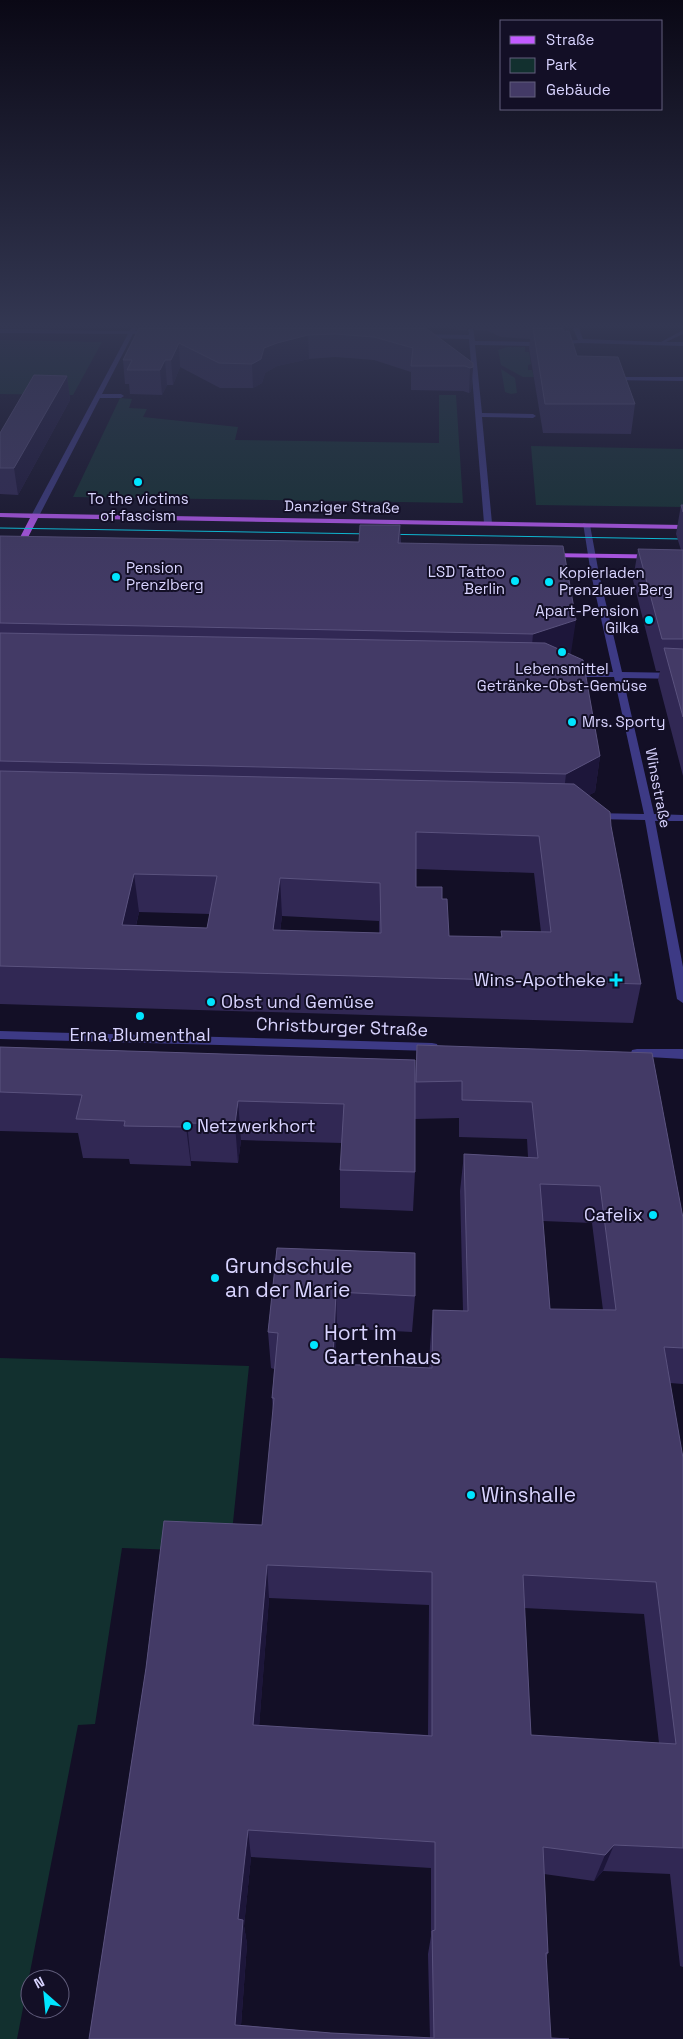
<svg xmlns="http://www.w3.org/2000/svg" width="683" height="2039" font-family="'Space Grotesk',sans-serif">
<rect width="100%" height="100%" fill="#130f26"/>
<path fill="#12302f" d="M 0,340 L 102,342 L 73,395 L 0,394 Z
M 507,347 L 525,347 L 525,352 L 529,352 L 531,364 L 528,365 L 528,370 L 532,370 L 534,377 L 523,377 L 501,365 L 498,350 Z
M 501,369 L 515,378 L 517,393 L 511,394 L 505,392 Z
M 439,395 L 456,395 L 463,503 L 73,497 L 120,398 L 132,399 L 129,408 L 147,409 L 143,417 L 238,427 L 235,440 L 439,443 Z
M 531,446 L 683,449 L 683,507 L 536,505 Z
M 0,1358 L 249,1366 L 230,1552 L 122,1548 L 95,1724 L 78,1725 L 17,2039 L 0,2039 Z"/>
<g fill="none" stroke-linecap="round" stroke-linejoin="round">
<path fill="#3d3a85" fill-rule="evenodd" d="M 131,328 L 137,328 L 135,331 L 155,333 L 133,334 L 102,394 L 121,394 L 124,396 L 121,398 L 100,398 L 39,516 L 32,518 L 31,516 L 128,334 L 0,333 L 0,329 L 130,331 Z
M 473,328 L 475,341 L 534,342 L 578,340 L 573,328 L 579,328 L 583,339 L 661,342 L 683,330 L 683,334 L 666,342 L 683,342 L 683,346 L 581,343 L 534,346 L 475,345 L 482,413 L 533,414 L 536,416 L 533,418 L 482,417 L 492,523 L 488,525 L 484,523 L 469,339 L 420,338 L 417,336 L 420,334 L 469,335 L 468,329 Z
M 609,377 L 683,377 L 683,381 L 607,380 Z
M 583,523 L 590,525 L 599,574 L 622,672 L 683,673 L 683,679 L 623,678 L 654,814 L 683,815 L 683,821 L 655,821 L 683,967 L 683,1003 L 677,999 L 645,820 L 593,819 L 588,816 L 593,813 L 644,814 L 614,677 L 571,677 L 566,674 L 571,671 L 613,672 L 591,574 Z
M 0,1031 L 432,1043 L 437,1044 L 438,1047 L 437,1050 L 432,1051 L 0,1039 Z
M 637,1049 L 683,1049 L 683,1059 L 632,1056 L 631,1053 L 632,1050 Z"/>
<path fill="#c25bff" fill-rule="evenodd" d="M 0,513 L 683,525 L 683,529 L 38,518 L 23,547 L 19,549 L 15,547 L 30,518 L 0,517 Z
M 544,553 L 683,555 L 683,559 L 547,557 L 544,557 Z"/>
<path stroke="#00e5ff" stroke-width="1" d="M 0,528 L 683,539"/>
</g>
<path fill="#312854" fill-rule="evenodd" d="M 139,328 L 426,328 L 473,367 L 471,391 L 469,393 L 463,391 L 411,390 L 411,372 L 374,360 L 335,357 L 309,359 L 277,366 L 265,373 L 262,383 L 253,388 L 220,388 L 180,367 L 173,385 L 167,385 L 162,395 L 130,394 L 129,384 L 125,384 L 123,360 Z
M 439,328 L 467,328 L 466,330 Z
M 474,328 L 563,328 L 577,356 L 635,404 L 631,434 L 543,433 L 529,348 L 530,339 L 501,337 L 488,331 L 475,330 Z
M 67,376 L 70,400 L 18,495 L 0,494 L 0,433 Z
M 681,505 L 683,505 L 683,776 L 658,680 L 660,671 L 656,671 L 633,580 L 638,549 L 681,550 L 676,534 Z
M 400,525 L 401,543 L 571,653 L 570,654 L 600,756 L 595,792 L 589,795 L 611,826 L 641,984 L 633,1023 L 0,1004 L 0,536 L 359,542 ZM 416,869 L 534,873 L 541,932 L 501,931 L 501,937 L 449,936 L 442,899 L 416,887 ZM 139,912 L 210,914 L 207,928 L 136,926 ZM 282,916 L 379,921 L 379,933 L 280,931 Z
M 417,1045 L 652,1053 L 683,1218 L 683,1384 L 670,1383 L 683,1458 L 683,1967 L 680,1966 L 670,1874 L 603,1871 L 594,1881 L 544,1874 L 548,1953 L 546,1958 L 551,2038 L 569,2039 L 89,2039 L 146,1668 L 164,1521 L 262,1525 L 273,1413 L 272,1398 L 274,1369 L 271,1368 L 268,1332 L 277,1248 L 415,1253 L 415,1296 L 412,1332 L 337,1328 L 335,1360 L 338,1360 L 338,1365 L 429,1368 L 430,1346 L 433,1310 L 463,1311 L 460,1191 L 464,1154 L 528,1157 L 527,1139 L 459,1137 L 459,1118 L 415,1119 L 415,1172 L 413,1211 L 340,1208 L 340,1170 L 342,1143 L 241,1140 L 238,1163 L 191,1161 L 191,1166 L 130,1164 L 129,1159 L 83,1158 L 78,1133 L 0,1131 L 0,1047 L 415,1060 L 415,1074 ZM 543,1221 L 592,1223 L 603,1310 L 550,1309 ZM 269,1598 L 429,1605 L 428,1735 L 259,1726 ZM 524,1608 L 644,1614 L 659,1743 L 531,1735 ZM 251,1857 L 431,1868 L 431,1936 L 428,1954 L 430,2038 L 331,2033 L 241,2025 L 247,1944 L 244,1926 Z"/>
<path fill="#1d163a" d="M 308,335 L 309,359 L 277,366 L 265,373 L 262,383 L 253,388 L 252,364 L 264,348 L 277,343 Z
M 179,343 L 180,367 L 173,385 L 171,360 Z
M 165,360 L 167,385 L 162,395 L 160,370 Z
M 473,367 L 471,391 L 469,393 L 470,368 Z
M 67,376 L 70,400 L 18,495 L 14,468 Z
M 576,620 L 571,653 L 530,668 L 533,634 Z
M 600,756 L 595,792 L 562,810 L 566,774 Z
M 134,874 L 139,912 L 127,963 L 122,925 Z
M 280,878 L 282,916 L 275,968 L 273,930 Z
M 238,1101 L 241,1140 L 238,1163 L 235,1124 Z
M 187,1123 L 191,1161 L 191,1166 L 186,1127 Z
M 336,1292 L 337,1328 L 333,1395 L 333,1360 Z
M 267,1565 L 269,1598 L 257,1755 L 253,1725 Z
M 248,1830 L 251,1857 L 244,1926 L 247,1944 L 240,2039 L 235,2025 L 238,1919 Z
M 614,1845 L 603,1871 L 594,1881 L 605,1855 Z"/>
<path fill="#433a66" stroke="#5a527e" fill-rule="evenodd" d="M 139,328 L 426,328 L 473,363 L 473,367 L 470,368 L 465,366 L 411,366 L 413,348 L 374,337 L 335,334 L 308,335 L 277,343 L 264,348 L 261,359 L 252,364 L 219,363 L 179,343 L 171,360 L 165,360 L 160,370 L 127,370 L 132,360 L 123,360 Z
M 533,328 L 563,328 L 563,331 L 569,331 L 577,356 L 618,357 L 635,404 L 545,404 Z
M 34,375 L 67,376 L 14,468 L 0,468 L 0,433 Z
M 681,505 L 683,505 L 683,512 Z
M 360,525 L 400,525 L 398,543 L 563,546 L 576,620 L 533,634 L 0,623 L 0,536 L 359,542 Z
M 638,549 L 683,550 L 683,639 L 662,639 Z
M 0,633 L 545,643 L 583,660 L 600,756 L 566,774 L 0,761 Z
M 664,648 L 683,649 L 683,717 Z
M 0,771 L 574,784 L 610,812 L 611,826 L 641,984 L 0,966 ZM 416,832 L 539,836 L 551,932 L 501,931 L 502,937 L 449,936 L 447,899 L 442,899 L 442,887 L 416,887 ZM 134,874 L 217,876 L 207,928 L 122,925 ZM 280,878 L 380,883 L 381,933 L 273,930 Z
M 417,1045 L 652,1053 L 683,1218 L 683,1348 L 664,1347 L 683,1458 L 683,1848 L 614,1845 L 605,1855 L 543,1847 L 548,1953 L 546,1953 L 551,2038 L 569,2039 L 89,2039 L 146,1668 L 164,1521 L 262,1525 L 274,1398 L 272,1398 L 278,1333 L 268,1332 L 277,1248 L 415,1253 L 415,1296 L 336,1292 L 333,1360 L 338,1360 L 337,1364 L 432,1368 L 433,1310 L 468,1311 L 464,1154 L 538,1158 L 532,1102 L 462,1100 L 462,1081 L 416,1082 ZM 540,1184 L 600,1186 L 616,1310 L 550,1309 ZM 267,1565 L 432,1572 L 432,1736 L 253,1725 ZM 523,1575 L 656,1582 L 676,1744 L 531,1735 ZM 248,1830 L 435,1842 L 435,1930 L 432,1931 L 434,2038 L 331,2033 L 235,2025 L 243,1920 L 238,1919 Z
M 0,1047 L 415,1060 L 415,1172 L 340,1170 L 344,1104 L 238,1101 L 235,1124 L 187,1123 L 186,1127 L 124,1126 L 125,1121 L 76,1119 L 82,1095 L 0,1092 Z"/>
<linearGradient id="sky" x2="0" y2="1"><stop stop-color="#0a0815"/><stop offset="0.53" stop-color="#333752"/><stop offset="1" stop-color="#333752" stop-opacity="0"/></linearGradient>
<rect width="683" height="614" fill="url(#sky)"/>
<g fill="#00e5ff" stroke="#130f26" stroke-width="2">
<circle cx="138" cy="482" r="5"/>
<circle cx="116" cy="577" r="5"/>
<circle cx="515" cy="581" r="5"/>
<circle cx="549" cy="582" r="5"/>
<circle cx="649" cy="620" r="5"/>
<circle cx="562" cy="652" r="5"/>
<circle cx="572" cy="722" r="5"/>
<path d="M613.5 972.5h5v5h5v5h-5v5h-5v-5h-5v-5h5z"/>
<circle cx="211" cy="1002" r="5"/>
<circle cx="140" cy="1016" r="5"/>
<circle cx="187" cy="1126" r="5"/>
<circle cx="653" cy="1215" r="5"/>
<circle cx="215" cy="1278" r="5"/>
<circle cx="314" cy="1345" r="5"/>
<circle cx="471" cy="1495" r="5"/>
</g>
<g text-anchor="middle" stroke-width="4" stroke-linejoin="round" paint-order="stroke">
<g font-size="15" fill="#d9d4ff" stroke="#130f26" text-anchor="start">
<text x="138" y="504" text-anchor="middle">To the victims<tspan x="138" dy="17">of fascism</tspan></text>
<text x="126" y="573">Pension<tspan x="126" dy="17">Prenzlberg</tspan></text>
<text x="505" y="577" text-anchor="end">LSD Tattoo<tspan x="505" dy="17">Berlin</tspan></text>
<text x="559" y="578">Kopierladen<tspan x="559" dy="17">Prenzlauer Berg</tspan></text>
<text x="639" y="616" text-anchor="end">Apart-Pension<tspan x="639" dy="17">Gilka</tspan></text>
<text x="562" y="674" text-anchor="middle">Lebensmittel<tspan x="562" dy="17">Getränke-Obst-Gemüse</tspan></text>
<text x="582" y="727">Mrs. Sporty</text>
</g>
<g font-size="15" fill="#d9d4ff" stroke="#130f26">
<text transform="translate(342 507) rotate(1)" y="5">Danziger Straße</text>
<text transform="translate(658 788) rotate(79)" y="5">Winsstraße</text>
</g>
<g font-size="18" fill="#d9d4ff" stroke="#130f26" text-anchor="end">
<text x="606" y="986">Wins-Apotheke</text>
<text x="221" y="1008" text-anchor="start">Obst und Gemüse</text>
<text x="140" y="1041" text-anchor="middle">Erna Blumenthal</text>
<text x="197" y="1132" text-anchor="start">Netzwerkhort</text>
<text x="643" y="1221">Cafelix</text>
</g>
<g font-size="18" fill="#d9d4ff" stroke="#130f26">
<text transform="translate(342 1027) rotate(2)" y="6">Christburger Straße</text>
</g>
<g font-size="21" fill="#d9d4ff" stroke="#130f26" text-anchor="start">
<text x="225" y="1273">Grundschule<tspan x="225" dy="24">an der Marie</tspan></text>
<text x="324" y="1340">Hort im<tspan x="324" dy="24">Gartenhaus</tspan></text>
<text x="481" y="1502">Winshalle</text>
</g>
</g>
<rect x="500" y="20" width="162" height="90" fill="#130f26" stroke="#625e7d"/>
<rect x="510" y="36" width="25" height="8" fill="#c25bff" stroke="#625e7d"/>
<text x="546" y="45" font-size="15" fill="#d9d4ff">Straße</text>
<rect x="510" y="58" width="25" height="15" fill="#12302f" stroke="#625e7d"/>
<text x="546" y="70" font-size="15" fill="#d9d4ff">Park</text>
<rect x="510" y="82" width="25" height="15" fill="#433a66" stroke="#625e7d"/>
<text x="546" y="95" font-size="15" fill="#d9d4ff">Gebäude</text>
<g transform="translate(45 1994) rotate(333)"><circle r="24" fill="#130f26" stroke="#625e7d"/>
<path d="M0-4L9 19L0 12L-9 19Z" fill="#00e5ff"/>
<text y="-8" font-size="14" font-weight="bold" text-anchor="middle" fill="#d9d4ff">N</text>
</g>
</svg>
